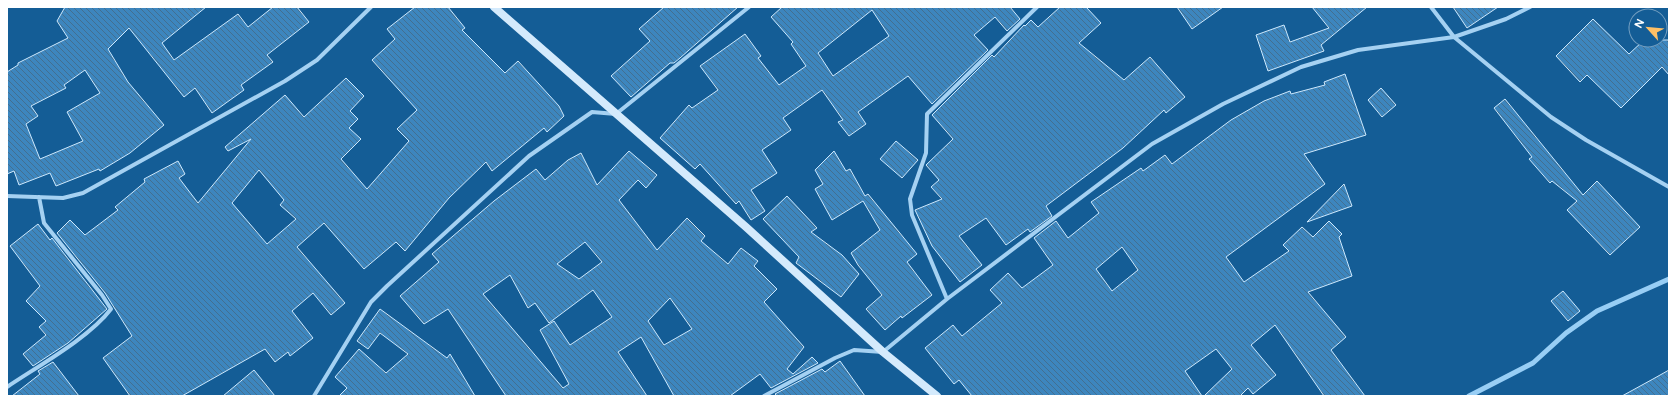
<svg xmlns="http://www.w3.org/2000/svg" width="1676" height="403" font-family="Figtree,sans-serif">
<defs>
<pattern id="building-back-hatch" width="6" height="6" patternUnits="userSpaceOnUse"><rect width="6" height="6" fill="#3d86be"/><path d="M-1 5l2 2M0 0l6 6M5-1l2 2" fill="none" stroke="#436f90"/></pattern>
</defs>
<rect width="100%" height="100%" fill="#145d96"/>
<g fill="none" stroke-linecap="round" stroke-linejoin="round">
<path stroke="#98cef5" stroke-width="5" d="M 1469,396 L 1533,363 L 1566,333 L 1597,311 L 1669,279"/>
</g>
<path fill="url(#building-back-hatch)" stroke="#cde8fc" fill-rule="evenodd" d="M 65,7 L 206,7 L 162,43 L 174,60 L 238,14 L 248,27 L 273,7 L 297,7 L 309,22 L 267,55 L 273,62 L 241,85 L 244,90 L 212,113 L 195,88 L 184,97 L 129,28 L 108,49 L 128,82 L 164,125 L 130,153 L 100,171 L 99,169 L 56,186 L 50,173 L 19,185 L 14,171 L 7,174 L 7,72 L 18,65 L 18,63 L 68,38 L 57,21 ZM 85,70 L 100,93 L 67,112 L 83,141 L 40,159 L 26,124 L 38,116 L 31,106 L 66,88 L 64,85 Z
M 415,7 L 448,7 L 465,28 L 462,30 L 505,73 L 518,61 L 559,106 L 564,116 L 547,132 L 544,128 L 492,171 L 486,162 L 449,198 L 405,251 L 396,242 L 364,269 L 324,223 L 297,247 L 345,303 L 331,315 L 313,293 L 292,311 L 313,338 L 290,356 L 288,352 L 275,362 L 265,349 L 182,396 L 130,396 L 103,358 L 132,336 L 105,293 L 57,233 L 70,220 L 85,235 L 118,210 L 115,207 L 145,182 L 144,179 L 178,161 L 185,174 L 179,178 L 198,203 L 251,139 L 228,151 L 225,147 L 285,95 L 304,117 L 346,78 L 364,96 L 350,111 L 358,119 L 349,128 L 361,139 L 341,159 L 367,189 L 409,141 L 397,129 L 417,110 L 372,60 L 395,39 L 387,29 ZM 259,170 L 284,200 L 280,205 L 296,219 L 267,244 L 232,203 Z
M 664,7 L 738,7 L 680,58 L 674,63 L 670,63 L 631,97 L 611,76 L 650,41 L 639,29 Z
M 782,7 L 1010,7 L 1020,19 L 1007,31 L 995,17 L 974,35 L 988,50 L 932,104 L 908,76 L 858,112 L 866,124 L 849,136 L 838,122 L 843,120 L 822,90 L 783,118 L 791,130 L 762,150 L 777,173 L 751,190 L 765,211 L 751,220 L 739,201 L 736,204 L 700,164 L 695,169 L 660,138 L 689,105 L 692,108 L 718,90 L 700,66 L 745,34 L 761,56 L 758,58 L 779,85 L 806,66 L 791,44 L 793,42 L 771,17 ZM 872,10 L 889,36 L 833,76 L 818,53 Z
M 1060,7 L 1086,7 L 1101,23 L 1079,43 L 1124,80 L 1150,57 L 1185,97 L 1166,113 L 1164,110 L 1123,148 L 1046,206 L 1052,216 L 1030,232 L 1028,229 L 1006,245 L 986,218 L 959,236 L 982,265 L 960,282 L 932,246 L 915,210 L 942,199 L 931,187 L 939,180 L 926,165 L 953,139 L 932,115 L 992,55 L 994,57 L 1024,25 L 1025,26 L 1031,20 L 1038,27 Z
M 1177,7 L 1223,7 L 1192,29 Z
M 1312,7 L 1367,7 L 1321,45 L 1324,51 L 1268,71 L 1256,35 L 1284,25 L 1290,42 L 1329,28 Z
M 1453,7 L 1498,7 L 1467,28 Z
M 1593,19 L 1629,54 L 1644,40 L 1669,40 L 1669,75 L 1662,67 L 1621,108 L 1587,75 L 1580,82 L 1556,56 Z
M 1345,74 L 1366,135 L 1304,154 L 1325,184 L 1226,257 L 1244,282 L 1289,251 L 1283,245 L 1302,227 L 1313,237 L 1329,221 L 1342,234 L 1339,237 L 1352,276 L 1308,292 L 1346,337 L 1331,350 L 1365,396 L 1324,396 L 1275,325 L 1251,345 L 1276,375 L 1253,394 L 1248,388 L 1240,396 L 1204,396 L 1232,369 L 1216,349 L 1185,371 L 1202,396 L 972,396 L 959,380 L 954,384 L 925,348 L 953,325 L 962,336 L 1002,303 L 990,290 L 1008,273 L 1022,288 L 1053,265 L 1034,238 L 1056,221 L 1068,238 L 1099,213 L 1091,202 L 1141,168 L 1143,171 L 1165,155 L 1172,164 L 1231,120 L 1264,101 L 1290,91 L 1291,94 L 1325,85 L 1324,82 ZM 1122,247 L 1138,270 L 1112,291 L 1096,269 Z
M 1381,88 L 1396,105 L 1382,117 L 1368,100 Z
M 1505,99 L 1583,195 L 1597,181 L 1640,227 L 1610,255 L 1567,210 L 1577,201 L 1552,181 L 1550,183 L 1529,159 L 1532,157 L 1494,108 Z
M 896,141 L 918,160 L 902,178 L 880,159 Z
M 629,151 L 657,175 L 646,188 L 638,180 L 619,200 L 657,250 L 687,218 L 705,236 L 701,241 L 728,264 L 741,248 L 758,261 L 754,266 L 777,289 L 764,302 L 804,347 L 787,369 L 793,374 L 812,357 L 818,363 L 771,388 L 760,374 L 730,396 L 674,396 L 641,337 L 618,352 L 647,396 L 506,396 L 448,309 L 424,324 L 400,296 L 439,262 L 432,254 L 494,201 L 536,169 L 545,180 L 568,160 L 581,153 L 597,185 ZM 585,242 L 602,262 L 579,279 L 557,264 ZM 510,275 L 528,308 L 535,303 L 549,323 L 593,290 L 612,317 L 570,345 L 554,321 L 540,330 L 569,384 L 563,388 L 483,294 ZM 670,298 L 692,329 L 664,345 L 648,321 Z
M 834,151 L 846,171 L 850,169 L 865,196 L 868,194 L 917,254 L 907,262 L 932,295 L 902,318 L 901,316 L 885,330 L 866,309 L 882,295 L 858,265 L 851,253 L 880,230 L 863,201 L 832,220 L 815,189 L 823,184 L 815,170 Z
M 1344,184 L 1352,206 L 1307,222 Z
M 787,196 L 817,228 L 811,232 L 842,255 L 859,274 L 841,297 L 796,263 L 799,257 L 763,219 Z
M 38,224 L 50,240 L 52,238 L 107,309 L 68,343 L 33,366 L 23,354 L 46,335 L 39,327 L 46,321 L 26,301 L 40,286 L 10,246 Z
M 1563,291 L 1580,311 L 1568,321 L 1551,301 Z
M 380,309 L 447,358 L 450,354 L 475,396 L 339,396 L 347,388 L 335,377 L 359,349 L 386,373 L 408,354 L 380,333 L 368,349 L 357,341 Z
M 840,361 L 865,396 L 777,396 L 775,394 L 822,369 L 825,372 Z
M 53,362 L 79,396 L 12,396 L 40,374 L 38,371 Z
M 254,370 L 275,396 L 223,396 Z
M 1669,370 L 1669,396 L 1622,396 L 1653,379 Z"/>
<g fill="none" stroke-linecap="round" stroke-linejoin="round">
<path stroke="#a5d1f2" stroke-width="4" d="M 1431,7 L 1454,37 L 1551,117 L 1586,140 L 1669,187
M 7,196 L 63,198 L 83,193 L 285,81 L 317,60 L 371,7
M 947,299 L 912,215 L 910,199 L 926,153 L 927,114 L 1037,7
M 7,387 C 38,366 89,338 111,309 L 102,295 L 44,223 L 39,197
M 314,396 L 371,302 L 387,286 L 529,156 L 592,112 L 616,114 L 749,7
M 764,396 L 835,358 L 854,350 L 883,352 L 947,299 L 1152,144 L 1223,104 L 1301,67 L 1358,50 L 1454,37 L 1506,19 L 1530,7"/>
<path stroke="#d4eafc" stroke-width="8" d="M 494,7 L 746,227 L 883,352 L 937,396"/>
</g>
<rect width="1676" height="403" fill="none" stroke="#ffffff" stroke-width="16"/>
<g transform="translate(1648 28) rotate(297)"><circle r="19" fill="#145d96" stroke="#729ec0"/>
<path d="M0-3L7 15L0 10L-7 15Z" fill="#ffc066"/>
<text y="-6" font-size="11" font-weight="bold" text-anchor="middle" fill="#ffffff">N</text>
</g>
</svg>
